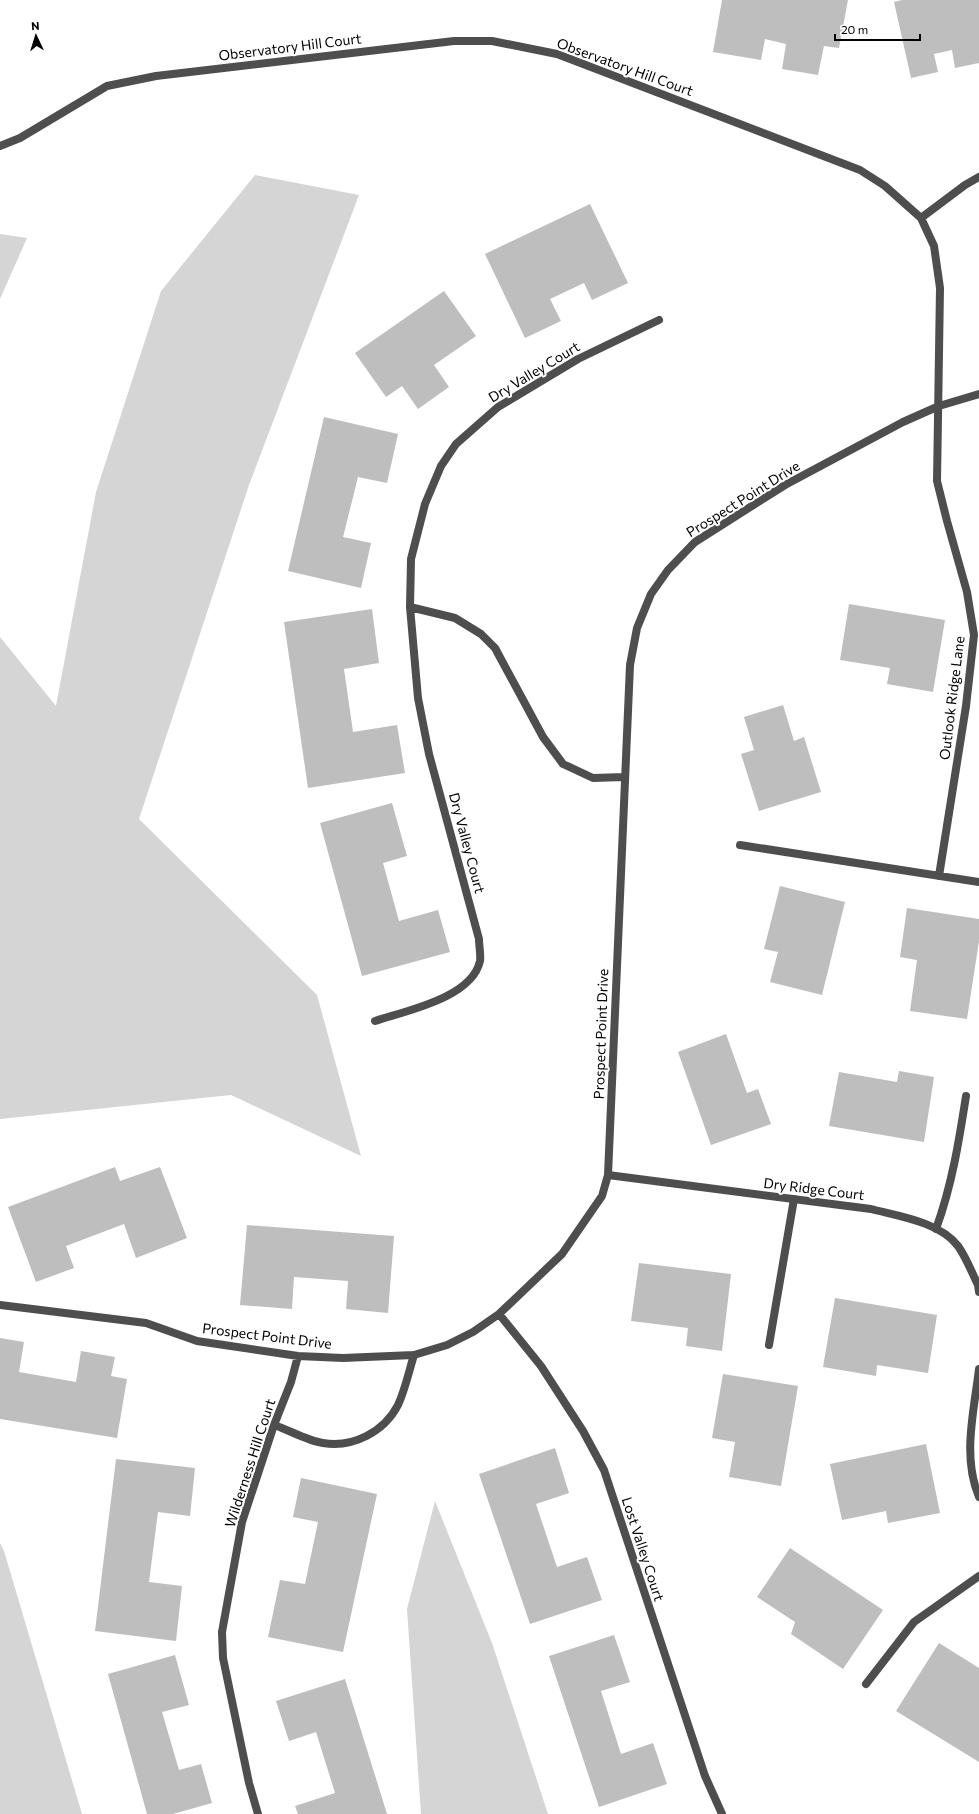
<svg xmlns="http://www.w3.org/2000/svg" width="979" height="1814" font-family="Commissioner,sans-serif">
<rect width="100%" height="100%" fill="#fff"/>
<path fill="#d5d5d5" d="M 255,175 L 359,195 L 249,485 L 139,819 L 317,995 L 361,1156 L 231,1095 L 0,1119 L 0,637 L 56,706 L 96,492 L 161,291 Z
M 0,234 L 27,238 L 0,299 Z
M 435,1501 L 492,1643 L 548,1814 L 421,1814 L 407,1609 Z
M 0,1543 L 4,1551 L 82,1814 L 0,1814 Z"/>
<path fill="#bebebe" d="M 722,0 L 848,0 L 839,48 L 824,46 L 818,75 L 782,69 L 786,44 L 765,39 L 761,60 L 713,52 Z
M 902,0 L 979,0 L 979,63 L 955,68 L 952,50 L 934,54 L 938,72 L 911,78 L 894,2 Z
M 590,204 L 628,283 L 592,300 L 584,283 L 550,299 L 561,321 L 525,338 L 485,254 Z
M 444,291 L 476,336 L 434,365 L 449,387 L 418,409 L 402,386 L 386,397 L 355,353 Z
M 324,417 L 398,434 L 387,483 L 358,477 L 343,537 L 371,543 L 361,588 L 288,571 Z
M 849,604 L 945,620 L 933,692 L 887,684 L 890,668 L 840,660 Z
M 372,609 L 379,663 L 344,669 L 353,732 L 397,725 L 405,773 L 308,788 L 284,622 Z
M 783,705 L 794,741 L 804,737 L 821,792 L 759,811 L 741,754 L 754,750 L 744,717 Z
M 392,803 L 407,856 L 383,863 L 399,921 L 438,910 L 450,952 L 362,976 L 320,823 Z
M 780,886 L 845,902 L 822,995 L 770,982 L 778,952 L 764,949 Z
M 907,908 L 979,919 L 979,941 L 967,1019 L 910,1011 L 917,960 L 900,957 Z
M 726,1034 L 747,1093 L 758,1089 L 771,1124 L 711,1145 L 678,1052 Z
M 899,1071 L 934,1077 L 924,1142 L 829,1126 L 839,1072 L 897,1082 Z
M 115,1167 L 120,1181 L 160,1167 L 187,1238 L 136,1258 L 124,1224 L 66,1246 L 74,1268 L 36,1282 L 8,1207 Z
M 247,1225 L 394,1236 L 388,1313 L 346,1309 L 348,1281 L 294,1277 L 292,1309 L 240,1305 Z
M 639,1263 L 731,1274 L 722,1351 L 686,1346 L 688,1328 L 631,1321 Z
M 835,1298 L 937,1315 L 928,1373 L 877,1365 L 876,1376 L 823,1367 Z
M 0,1338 L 24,1342 L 19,1372 L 76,1382 L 81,1351 L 115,1357 L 111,1376 L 127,1379 L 117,1438 L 0,1419 Z
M 723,1374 L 798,1386 L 781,1486 L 729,1477 L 735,1442 L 712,1438 Z
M 926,1444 L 940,1513 L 888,1523 L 886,1511 L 842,1520 L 830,1464 Z
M 555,1448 L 569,1493 L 536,1504 L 557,1567 L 587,1557 L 602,1600 L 530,1624 L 479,1474 Z
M 116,1459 L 195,1468 L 190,1516 L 158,1512 L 149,1582 L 182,1586 L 176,1641 L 95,1631 Z
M 301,1478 L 377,1494 L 343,1652 L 268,1637 L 280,1580 L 305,1584 L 318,1522 L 293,1517 Z
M 790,1548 L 883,1610 L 843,1669 L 791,1634 L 795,1622 L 757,1597 Z
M 614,1635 L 630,1682 L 601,1691 L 621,1754 L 653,1743 L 667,1784 L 599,1807 L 549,1656 Z
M 939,1643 L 979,1668 L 979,1762 L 896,1711 Z
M 175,1655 L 189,1705 L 162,1712 L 179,1770 L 201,1764 L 212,1803 L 173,1814 L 147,1814 L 108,1674 Z
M 345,1679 L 387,1814 L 298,1814 L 295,1806 L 335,1793 L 316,1732 L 289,1741 L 276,1701 Z"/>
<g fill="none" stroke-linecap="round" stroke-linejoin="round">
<path stroke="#4e4e4e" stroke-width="8" d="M 936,1229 C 952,1185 959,1141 966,1096
M 769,1345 L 794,1199
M 274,1425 C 289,1430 308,1441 323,1443 C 353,1448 384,1432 398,1405 C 405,1390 409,1371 414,1355"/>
<path stroke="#4e4e4e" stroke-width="8" d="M 0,146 L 20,138 L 107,86 L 156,76 L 454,41 L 492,41 L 557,54 L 860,170 L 885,186 L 921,218 L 934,246 L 940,288 L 937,481 L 947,521 L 967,592 L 974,635 L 966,706 L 939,876
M 921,218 L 965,185 L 979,177
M 410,607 L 455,618 L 481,634 L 495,648 L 543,737 L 563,764 L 593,778 L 624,777
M 740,845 L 979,882
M 375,1021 C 405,1011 472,998 480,961 C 481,955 479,946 479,939 L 429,754 L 418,698 L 410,607 L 411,559 L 425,504 L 441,466 L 456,444 L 498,407 L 578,359 L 659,320
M 608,1175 L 871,1209 C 898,1216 940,1222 958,1246 C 966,1257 972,1273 978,1285 L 979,1292
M 0,1305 L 146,1323 L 197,1341 L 298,1356 L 343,1358 L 414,1355 L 447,1345 L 473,1332 L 499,1314 L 562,1254 L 602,1196 L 608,1175 L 630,665 L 637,628 L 651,594 L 668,570 L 695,542 L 785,485 L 903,422 L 939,406 L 979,394
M 499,1314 L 541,1366 L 583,1431 L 604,1470 L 705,1776 L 722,1814
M 979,1369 C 974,1411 962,1457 979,1497
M 866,1684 L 914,1622 L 979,1576
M 258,1814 L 249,1783 L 223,1658 L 222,1632 L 242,1522 L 274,1425 L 291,1382 L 298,1356"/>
</g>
<g text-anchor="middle" stroke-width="4" stroke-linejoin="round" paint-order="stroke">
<g font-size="14" fill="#000" stroke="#fff">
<text transform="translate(290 47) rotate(-7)" y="5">Observatory Hill Court</text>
<text transform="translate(625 67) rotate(20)" y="5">Observatory Hill Court</text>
<text transform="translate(534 372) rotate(-31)" y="5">Dry Valley Court</text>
<text transform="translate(743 499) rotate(-32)" y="5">Prospect Point Drive</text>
<text transform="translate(952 698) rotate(-83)" y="5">Outlook Ridge Lane</text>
<text transform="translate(467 843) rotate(75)" y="5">Dry Valley Court</text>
<text transform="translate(601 1034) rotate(-88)" y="5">Prospect Point Drive</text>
<text transform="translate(814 1189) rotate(7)" y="5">Dry Ridge Court</text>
<text transform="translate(267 1336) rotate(7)" y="5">Prospect Point Drive</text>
<text transform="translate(250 1463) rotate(-72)" y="5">Wilderness Hill Court</text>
<text transform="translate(643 1549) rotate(72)" y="5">Lost Valley Court</text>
</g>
</g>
<g transform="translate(36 36) rotate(356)" stroke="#ffffff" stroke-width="3" paint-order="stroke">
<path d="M0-3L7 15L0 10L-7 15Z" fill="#000000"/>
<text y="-6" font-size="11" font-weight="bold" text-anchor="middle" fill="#000000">N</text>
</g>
<path d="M835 34v6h85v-6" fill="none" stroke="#000000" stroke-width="2"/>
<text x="841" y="34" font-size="12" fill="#000000" stroke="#ffffff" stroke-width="3" paint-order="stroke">20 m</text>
</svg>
